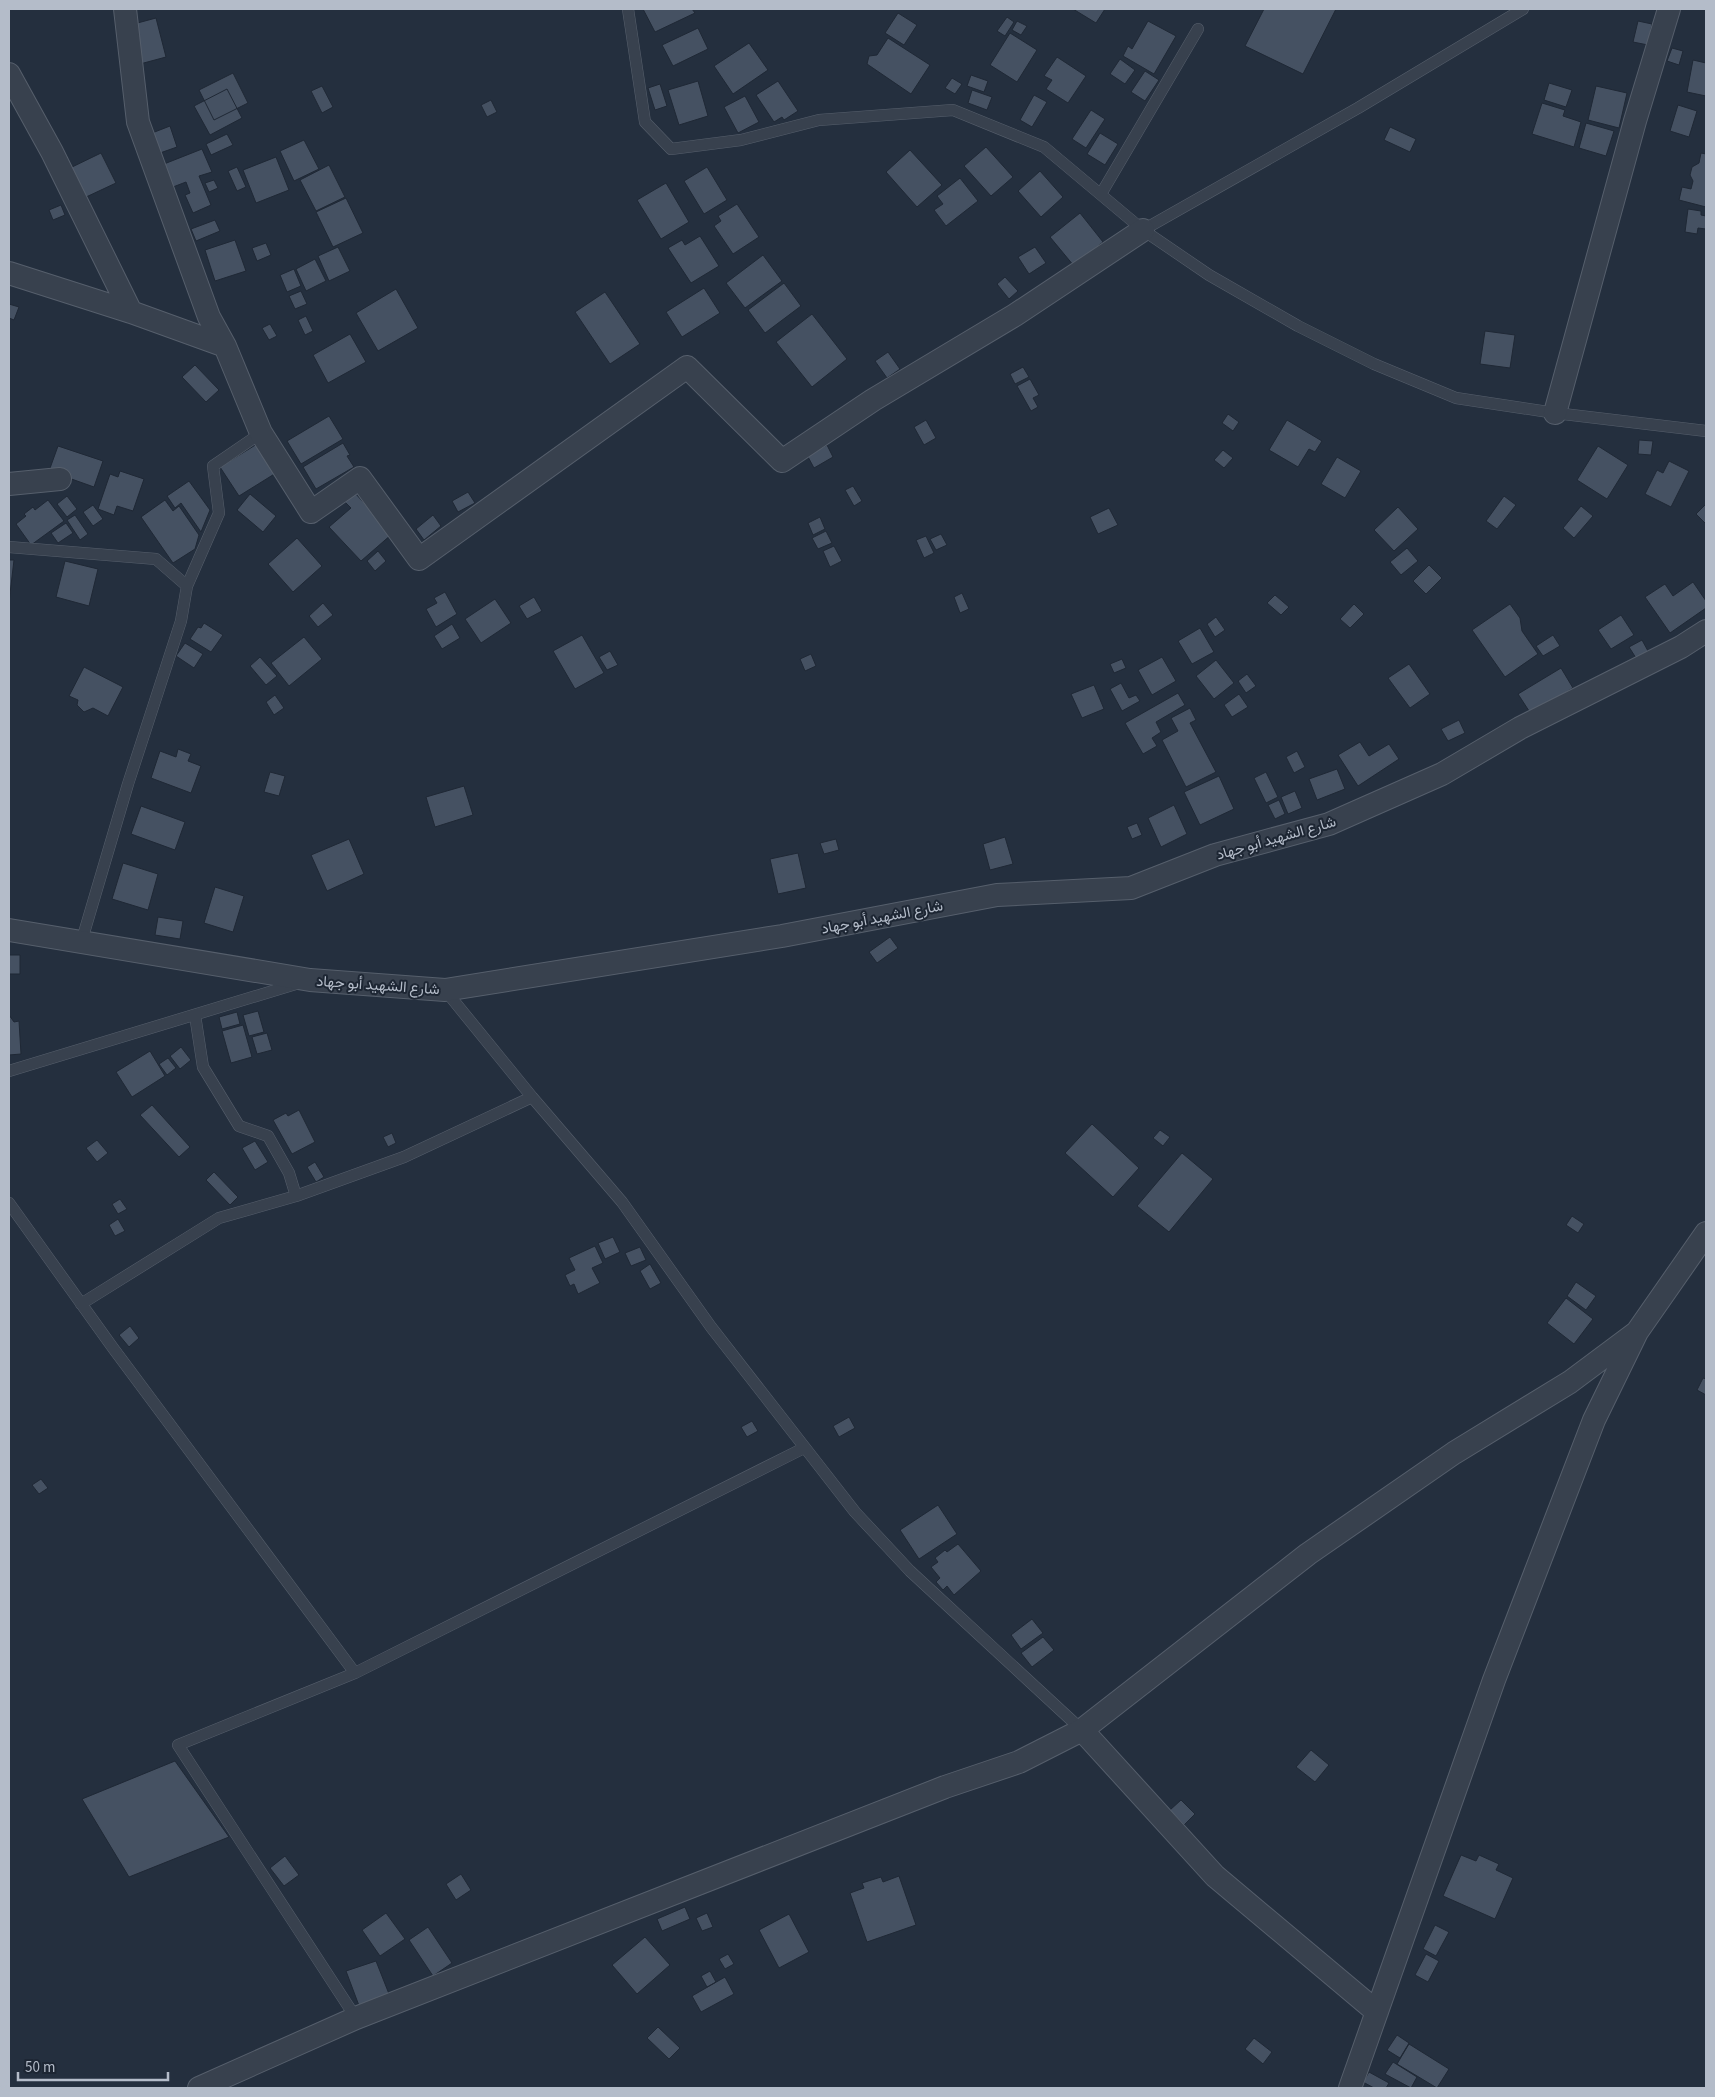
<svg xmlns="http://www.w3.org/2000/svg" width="1715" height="2097" font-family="'Source Sans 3',Vazirmatn,sans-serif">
<rect width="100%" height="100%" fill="#242f3e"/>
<path fill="#455162" stroke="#1f2835" d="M 643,9 L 692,9 L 695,13 L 655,32 Z
M 1073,9 L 1105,9 L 1096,23 Z
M 1264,9 L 1336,9 L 1303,74 L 1245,46 Z
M 898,13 L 917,25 L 904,45 L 885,33 Z
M 1007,17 L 1014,22 L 1005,36 L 997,31 Z
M 156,18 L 166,57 L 140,64 L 130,25 Z
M 1017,21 L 1027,26 L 1021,35 L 1012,30 Z
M 1148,21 L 1176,36 L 1154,74 L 1123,56 L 1128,46 L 1132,49 Z
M 1638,21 L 1652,24 L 1648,45 L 1633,42 Z
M 698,28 L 708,49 L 673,66 L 662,45 Z
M 1010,33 L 1037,50 L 1017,82 L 990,65 Z
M 888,38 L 930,65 L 911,94 L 867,64 L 869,56 L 877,55 Z
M 749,43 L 768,70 L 733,94 L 714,66 Z
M 1672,48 L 1683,51 L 1679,65 L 1667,61 Z
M 1057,57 L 1086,76 L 1068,103 L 1046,89 L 1052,80 L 1044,76 Z
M 1120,59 L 1135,70 L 1125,84 L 1110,74 Z
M 1693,60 L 1706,63 L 1706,96 L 1687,92 Z
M 1145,71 L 1159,80 L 1145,101 L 1131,92 Z
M 233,73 L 248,103 L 214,120 L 199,90 Z
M 971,75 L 988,81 L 984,92 L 967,86 Z
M 952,78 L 962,84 L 955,94 L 945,88 Z
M 698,81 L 708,116 L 679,125 L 668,90 Z
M 778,81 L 798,111 L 784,120 L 782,117 L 774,122 L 756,95 Z
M 1549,83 L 1572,90 L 1566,107 L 1544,100 Z
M 660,84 L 667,106 L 655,110 L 648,88 Z
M 322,86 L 333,107 L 322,113 L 311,91 Z
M 1596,86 L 1627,93 L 1619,128 L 1588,120 Z
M 227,89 L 242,118 L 210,135 L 194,106 Z
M 972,90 L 992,97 L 987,110 L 968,103 Z
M 1034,95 L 1047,102 L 1032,127 L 1020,120 Z
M 745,96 L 759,122 L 738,133 L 724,107 Z
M 491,100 L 497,112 L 487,117 L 481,105 Z
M 1542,103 L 1565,110 L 1563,116 L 1581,122 L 1574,147 L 1532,134 Z
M 1678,105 L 1697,111 L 1689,137 L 1670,131 Z
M 1091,110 L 1105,119 L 1086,148 L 1072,139 Z
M 1586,123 L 1614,131 L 1606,156 L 1579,148 Z
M 170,126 L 177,147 L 160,153 L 152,133 Z
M 1390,127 L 1416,139 L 1410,152 L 1384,140 Z
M 1100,133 L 1118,144 L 1105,165 L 1087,154 Z
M 227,134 L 233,145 L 211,155 L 206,144 Z
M 304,140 L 319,169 L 294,181 L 280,151 Z
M 986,147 L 1013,177 L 991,196 L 964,166 Z
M 202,149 L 212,172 L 199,176 L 211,205 L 193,213 L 185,195 L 190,193 L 186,182 L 173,187 L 164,164 Z
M 910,150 L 942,185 L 917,207 L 886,172 Z
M 101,153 L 116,183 L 84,198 L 70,168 Z
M 1701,153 L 1706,154 L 1706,207 L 1679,200 L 1682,187 L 1691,189 L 1693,181 L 1690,175 L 1692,167 L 1699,163 Z
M 276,157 L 289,190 L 256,203 L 243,170 Z
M 329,165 L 345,197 L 316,211 L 300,180 Z
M 237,167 L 246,187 L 237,191 L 228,171 Z
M 707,167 L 727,200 L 704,214 L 684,181 Z
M 1040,171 L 1063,197 L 1041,217 L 1018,191 Z
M 960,178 L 978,201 L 946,226 L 934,210 L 943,204 L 937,196 Z
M 214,180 L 218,188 L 209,192 L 205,183 Z
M 666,183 L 689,222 L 661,239 L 637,200 Z
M 346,198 L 363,233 L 333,247 L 316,212 Z
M 737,204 L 759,237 L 733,254 L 714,226 L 721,221 L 718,216 Z
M 61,205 L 65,215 L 53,220 L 49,210 Z
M 1688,209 L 1701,211 L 1701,215 L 1706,216 L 1706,229 L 1698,228 L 1697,234 L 1685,232 Z
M 1080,213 L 1103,242 L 1074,266 L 1050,237 Z
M 215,220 L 220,231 L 196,241 L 191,229 Z
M 700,236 L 719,266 L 691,283 L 668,248 L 682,240 L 685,245 Z
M 235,240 L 246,271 L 215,281 L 205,250 Z
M 266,243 L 271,255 L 257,261 L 252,248 Z
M 338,247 L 350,271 L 329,281 L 318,256 Z
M 1035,247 L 1046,263 L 1029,274 L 1018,257 Z
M 763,255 L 782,281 L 745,308 L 726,283 Z
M 315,259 L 326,281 L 306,291 L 296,269 Z
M 294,269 L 301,286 L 287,292 L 280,275 Z
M 1005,277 L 1018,291 L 1009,299 L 997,284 Z
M 784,283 L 801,306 L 765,333 L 748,310 Z
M 704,288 L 720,313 L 682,337 L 666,312 Z
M 396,289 L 418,328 L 378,351 L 356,313 Z
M 301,291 L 307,304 L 295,309 L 289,296 Z
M 605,292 L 640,344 L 610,364 L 575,312 Z
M 9,304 L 19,307 L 14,320 L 9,318 Z
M 812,314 L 847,359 L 812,387 L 776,342 Z
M 306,316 L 313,331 L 305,335 L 298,320 Z
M 270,324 L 277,336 L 269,340 L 262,328 Z
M 1485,331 L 1515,335 L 1510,368 L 1480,364 Z
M 350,334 L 366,362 L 328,383 L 313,355 Z
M 888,352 L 900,369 L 887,378 L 875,361 Z
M 195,365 L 219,390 L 206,402 L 182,377 Z
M 1023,367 L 1029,377 L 1015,384 L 1010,374 Z
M 1030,379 L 1039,395 L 1033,398 L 1038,407 L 1031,411 L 1017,386 Z
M 1228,414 L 1239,422 L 1233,431 L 1222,423 Z
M 329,416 L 343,439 L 301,464 L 287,441 Z
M 926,420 L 936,438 L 924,445 L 914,427 Z
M 1287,420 L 1322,441 L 1315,452 L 1309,449 L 1298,467 L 1269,450 Z
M 1639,440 L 1653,441 L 1651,455 L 1638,454 Z
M 343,443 L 350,455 L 347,456 L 354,467 L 316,489 L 303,467 Z
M 257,444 L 276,473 L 239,496 L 220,467 Z
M 827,445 L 833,457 L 814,468 L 807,455 Z
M 58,446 L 103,461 L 94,487 L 49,471 Z
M 1598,446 L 1628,465 L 1607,499 L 1577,480 Z
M 1223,450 L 1233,458 L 1224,468 L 1214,460 Z
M 1337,457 L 1361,471 L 1345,498 L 1321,484 Z
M 1669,461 L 1689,471 L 1671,507 L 1645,494 L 1657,470 L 1663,473 Z
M 120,471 L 144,479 L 133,511 L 117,506 L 114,515 L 98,509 L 110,474 L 118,477 Z
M 189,481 L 210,510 L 201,532 L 181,503 L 175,508 L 167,496 Z
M 853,486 L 862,501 L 854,506 L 845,490 Z
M 468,492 L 475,503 L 458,512 L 452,501 Z
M 355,493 L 392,534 L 361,561 L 329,527 L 351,508 L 345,502 Z
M 250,494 L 276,516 L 263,532 L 237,510 Z
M 67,496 L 77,509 L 67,517 L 57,504 Z
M 1504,496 L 1516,505 L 1497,529 L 1486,521 Z
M 48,500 L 64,521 L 31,545 L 16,524 L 26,516 L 24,514 L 33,507 L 35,510 Z
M 165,500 L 173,511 L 179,506 L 199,535 L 195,549 L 173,563 L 141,517 Z
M 1706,504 L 1706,524 L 1696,514 Z
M 93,505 L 103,519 L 93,526 L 83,512 Z
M 1581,506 L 1593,516 L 1574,538 L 1563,528 Z
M 1398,507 L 1418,529 L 1394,551 L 1374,530 Z
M 1109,508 L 1118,525 L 1098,534 L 1090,517 Z
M 75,515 L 88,534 L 80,540 L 67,520 Z
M 433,515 L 441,526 L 424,540 L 416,529 Z
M 820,517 L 825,529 L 813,535 L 808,523 Z
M 66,523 L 73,533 L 58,543 L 51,533 Z
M 826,531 L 832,543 L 818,549 L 812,538 Z
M 941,534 L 947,545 L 936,550 L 930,539 Z
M 926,536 L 934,553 L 924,558 L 916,540 Z
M 297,538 L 322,566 L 293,592 L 268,564 Z
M 834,546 L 842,561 L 830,567 L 823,551 Z
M 1407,548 L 1418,561 L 1401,575 L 1390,562 Z
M 378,551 L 386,561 L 375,571 L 367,561 Z
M 9,560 L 14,560 L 9,602 Z
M 65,561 L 98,569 L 89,606 L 56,597 Z
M 1429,565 L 1442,578 L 1426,594 L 1413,581 Z
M 1693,582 L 1706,601 L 1706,608 L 1670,633 L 1645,597 L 1665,584 L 1673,596 Z
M 445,592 L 457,614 L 436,627 L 426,609 L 437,603 L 434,598 Z
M 962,593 L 969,609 L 960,613 L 954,597 Z
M 1275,595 L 1289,607 L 1281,615 L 1267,603 Z
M 534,597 L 542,611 L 527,619 L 519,606 Z
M 495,599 L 511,623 L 481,643 L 465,619 Z
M 323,603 L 333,615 L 318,627 L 309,616 Z
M 1354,604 L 1364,614 L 1350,628 L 1340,619 Z
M 1510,604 L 1520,618 L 1522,631 L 1538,654 L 1505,677 L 1472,630 Z
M 1621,615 L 1634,635 L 1611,649 L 1598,630 Z
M 1216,617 L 1225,630 L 1215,637 L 1207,624 Z
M 204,623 L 223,635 L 211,652 L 190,639 L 198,627 L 201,628 Z
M 452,624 L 460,638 L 442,649 L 434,636 Z
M 1200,628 L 1214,652 L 1192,664 L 1178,641 Z
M 582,635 L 604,673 L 575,689 L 553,651 Z
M 1553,635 L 1560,646 L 1543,656 L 1536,646 Z
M 304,637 L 322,659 L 289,686 L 271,663 Z
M 1642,640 L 1648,651 L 1636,658 L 1629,647 Z
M 185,643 L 203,654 L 194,668 L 176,656 Z
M 610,651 L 618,665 L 607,670 L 599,657 Z
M 811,654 L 816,666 L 805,671 L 800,659 Z
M 260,657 L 277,676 L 266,685 L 250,666 Z
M 1162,657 L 1176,681 L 1152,695 L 1138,670 Z
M 1122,659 L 1126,668 L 1114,673 L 1110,664 Z
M 1216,660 L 1234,683 L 1214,699 L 1196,676 Z
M 1409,664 L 1430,694 L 1410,708 L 1388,678 Z
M 84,667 L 123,687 L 108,716 L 93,708 L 84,712 L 77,705 L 78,700 L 69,696 Z
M 1561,668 L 1573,688 L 1531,714 L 1518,694 Z
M 1247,674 L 1256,686 L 1246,693 L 1238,681 Z
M 1121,683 L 1129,698 L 1136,695 L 1140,701 L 1122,711 L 1110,689 Z
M 1094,685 L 1104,709 L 1082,718 L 1071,694 Z
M 1178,693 L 1185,705 L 1156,722 L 1161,732 L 1152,738 L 1157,746 L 1143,754 L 1125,723 Z
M 1239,694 L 1248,707 L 1232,717 L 1224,705 Z
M 275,695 L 284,708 L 274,715 L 266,702 Z
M 1190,708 L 1196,720 L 1190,723 L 1216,772 L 1186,787 L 1162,740 L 1178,731 L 1171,718 Z
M 1459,720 L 1465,733 L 1448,741 L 1441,729 Z
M 1360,742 L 1369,756 L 1389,744 L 1399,759 L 1358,786 L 1338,755 Z
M 178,749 L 191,754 L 188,761 L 201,766 L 191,793 L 151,778 L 160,751 L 176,757 Z
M 1297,751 L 1305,767 L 1294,773 L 1286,757 Z
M 1337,769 L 1345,789 L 1317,800 L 1309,779 Z
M 270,772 L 285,776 L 279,796 L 264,792 Z
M 1266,772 L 1278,797 L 1266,803 L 1254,778 Z
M 1219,776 L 1234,809 L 1200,825 L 1184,792 Z
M 464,786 L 473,815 L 435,827 L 426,797 Z
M 1295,791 L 1302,808 L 1288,814 L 1281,797 Z
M 1279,800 L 1285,814 L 1275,819 L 1268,805 Z
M 1174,805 L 1187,834 L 1161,847 L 1148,818 Z
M 141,806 L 185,822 L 175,850 L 131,834 Z
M 1137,823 L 1142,835 L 1132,839 L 1127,827 Z
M 1005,837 L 1013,864 L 990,870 L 983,844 Z
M 349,839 L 364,874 L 327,891 L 311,855 Z
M 836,839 L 839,850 L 824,854 L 820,843 Z
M 798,853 L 806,888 L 778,894 L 770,859 Z
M 123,863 L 158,874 L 148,910 L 112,899 Z
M 215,887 L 244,896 L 233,932 L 204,923 Z
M 158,917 L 183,921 L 180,939 L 155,935 Z
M 890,937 L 898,948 L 877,963 L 869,952 Z
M 9,955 L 20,955 L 20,974 L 9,974 Z
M 258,1011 L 264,1032 L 249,1036 L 243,1015 Z
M 237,1012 L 240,1024 L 222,1029 L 219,1017 Z
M 9,1015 L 14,1022 L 19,1021 L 21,1054 L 9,1055 Z
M 243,1025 L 252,1057 L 231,1063 L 222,1031 Z
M 267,1033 L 272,1050 L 257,1054 L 252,1037 Z
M 181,1047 L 191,1060 L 180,1069 L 170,1056 Z
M 150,1051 L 165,1076 L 132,1097 L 116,1072 Z
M 168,1058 L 176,1068 L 167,1075 L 159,1064 Z
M 152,1105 L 190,1147 L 179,1157 L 140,1115 Z
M 299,1110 L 315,1142 L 292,1154 L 273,1120 L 286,1113 L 288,1116 Z
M 1092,1124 L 1139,1168 L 1113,1197 L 1065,1153 Z
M 1160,1130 L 1170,1137 L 1163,1146 L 1153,1138 Z
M 392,1133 L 396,1143 L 388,1147 L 383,1137 Z
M 97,1140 L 108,1153 L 97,1162 L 86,1148 Z
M 255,1141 L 268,1162 L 255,1170 L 242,1148 Z
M 1182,1153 L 1213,1179 L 1169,1232 L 1137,1206 Z
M 315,1162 L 324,1177 L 316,1182 L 307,1167 Z
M 214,1172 L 238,1197 L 230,1205 L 206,1180 Z
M 120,1199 L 127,1209 L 118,1214 L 112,1204 Z
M 1572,1216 L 1584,1224 L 1578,1233 L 1566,1225 Z
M 118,1219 L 125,1231 L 115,1236 L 109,1225 Z
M 613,1237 L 620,1252 L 605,1259 L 598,1243 Z
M 595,1246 L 603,1263 L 592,1268 L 600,1283 L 578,1294 L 574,1284 L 570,1286 L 565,1275 L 575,1270 L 569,1258 Z
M 640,1247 L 646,1260 L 631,1266 L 625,1253 Z
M 650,1264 L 661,1283 L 650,1289 L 640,1271 Z
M 1576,1282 L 1596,1296 L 1586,1310 L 1567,1296 Z
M 1566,1298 L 1593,1319 L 1574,1344 L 1547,1323 Z
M 130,1326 L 139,1338 L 129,1347 L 119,1335 Z
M 1703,1378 L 1706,1379 L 1706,1395 L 1697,1390 Z
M 849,1417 L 855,1428 L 839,1437 L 833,1426 Z
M 752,1421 L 758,1431 L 747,1437 L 741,1427 Z
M 41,1479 L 48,1488 L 39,1494 L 32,1485 Z
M 938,1505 L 957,1534 L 919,1559 L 900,1530 Z
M 958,1544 L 981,1571 L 954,1595 L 947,1586 L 943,1590 L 936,1582 L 940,1578 L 931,1567 L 938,1562 L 935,1558 L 945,1550 L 947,1552 Z
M 1032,1619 L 1043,1633 L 1021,1649 L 1011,1635 Z
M 1043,1637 L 1054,1650 L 1032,1667 L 1021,1653 Z
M 1311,1750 L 1329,1765 L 1315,1782 L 1296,1767 Z
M 175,1761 L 229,1837 L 129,1877 L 82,1799 Z
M 1181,1800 L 1195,1814 L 1184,1825 L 1170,1810 Z
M 1461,1855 L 1476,1861 L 1479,1855 L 1499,1864 L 1496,1870 L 1513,1878 L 1495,1919 L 1443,1896 Z
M 285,1856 L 299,1875 L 284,1886 L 270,1868 Z
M 461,1874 L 471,1890 L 456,1900 L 446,1884 Z
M 899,1876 L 916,1925 L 867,1942 L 850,1893 L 864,1888 L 862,1883 L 881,1877 L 883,1882 Z
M 685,1907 L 690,1919 L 662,1931 L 657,1919 Z
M 386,1913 L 405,1939 L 380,1956 L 362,1930 Z
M 707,1913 L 713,1927 L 702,1931 L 696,1918 Z
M 789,1914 L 809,1952 L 779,1968 L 759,1930 Z
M 1435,1925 L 1449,1932 L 1436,1956 L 1423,1949 Z
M 428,1927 L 452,1963 L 433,1976 L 409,1940 Z
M 645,1937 L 670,1965 L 637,1994 L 612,1965 Z
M 728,1954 L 734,1964 L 725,1969 L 719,1959 Z
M 1426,1954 L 1439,1961 L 1428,1982 L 1415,1975 Z
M 376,1961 L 391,1999 L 361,2011 L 346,1971 Z
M 710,1971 L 716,1982 L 707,1987 L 701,1976 Z
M 725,1977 L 734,1994 L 701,2012 L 692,1996 Z
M 658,2027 L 680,2048 L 669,2059 L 647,2038 Z
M 1397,2035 L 1409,2043 L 1400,2058 L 1387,2050 Z
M 1254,2038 L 1272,2052 L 1263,2064 L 1245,2049 Z
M 1409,2044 L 1449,2069 L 1437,2088 L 1397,2064 Z
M 1393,2062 L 1417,2077 L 1411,2088 L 1385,2074 Z
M 1369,2072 L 1389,2083 L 1386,2088 L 1374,2088 L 1363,2082 Z"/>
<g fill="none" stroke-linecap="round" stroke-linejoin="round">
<g stroke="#565f6c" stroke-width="12">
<path id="service" d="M 628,9 L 645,122 L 671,149 L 741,140 L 819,120 L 953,110 L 1044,147 L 1143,230 L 1209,275 L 1298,326 L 1374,364 L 1456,398 L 1555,413 L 1706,431
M 1101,194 L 1198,29
M 1143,230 L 1358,108 L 1523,9
M 9,547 L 156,559 L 187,586
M 81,943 L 128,784 L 181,621 L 187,586 L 219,513 L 213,466 L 261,433
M 445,990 L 532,1097 L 622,1202 L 711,1327 L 855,1512 L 910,1571 L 1082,1730
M 9,1071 L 299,983
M 296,1196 L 404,1157 L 532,1097
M 9,1203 L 113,1348 L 355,1673
M 81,1304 L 219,1218 L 296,1196 L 289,1173 L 268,1136 L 239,1126 L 203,1067 L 195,1015
M 356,2018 L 178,1745 L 355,1673 L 804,1448"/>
</g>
<g stroke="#565f6c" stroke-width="24">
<path id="minor" d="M 125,9 L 138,122 L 209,317 L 225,346 L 261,433 L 311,512 L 360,478 L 419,559 L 687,367 L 782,461 L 873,400 L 1015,315 L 1143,230
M 9,74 L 52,152 L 131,312
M 9,273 L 131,312 L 225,346
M 1555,413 L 1635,121 L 1669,9
M 9,484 L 60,479
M 9,930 L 310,980 L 445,990 L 782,936 L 997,895 L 1131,888 L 1215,855 L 1329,824 L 1442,774 L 1520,728 L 1681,647 L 1706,631
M 1082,1730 L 1215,1876 L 1377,2012
M 199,2088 L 356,2018 L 945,1787 L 1019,1762 L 1082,1730 L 1308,1554 L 1454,1453 L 1570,1382 L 1637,1332
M 1350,2088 L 1494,1680 L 1594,1420 L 1637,1332 L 1706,1233"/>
</g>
<use href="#service" stroke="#38414e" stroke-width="11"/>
<use href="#minor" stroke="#38414e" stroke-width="22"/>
</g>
<g text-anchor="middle" stroke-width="4" stroke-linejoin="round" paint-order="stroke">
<g font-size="15" fill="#b4bcc9" stroke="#1d2633">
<text transform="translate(1276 838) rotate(-16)" y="5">شارع الشهيد أبو جهاد</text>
<text transform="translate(882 917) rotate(-11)" y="5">شارع الشهيد أبو جهاد</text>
<text transform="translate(378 985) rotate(4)" y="5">شارع الشهيد أبو جهاد</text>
</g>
</g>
<rect width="1715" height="2097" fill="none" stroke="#b4bcc9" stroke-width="20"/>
<path d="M18 2072v8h150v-8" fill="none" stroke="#b4bcc9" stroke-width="2.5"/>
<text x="25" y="2072" font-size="15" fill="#b4bcc9" stroke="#1d2633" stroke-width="4" paint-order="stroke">50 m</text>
</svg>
